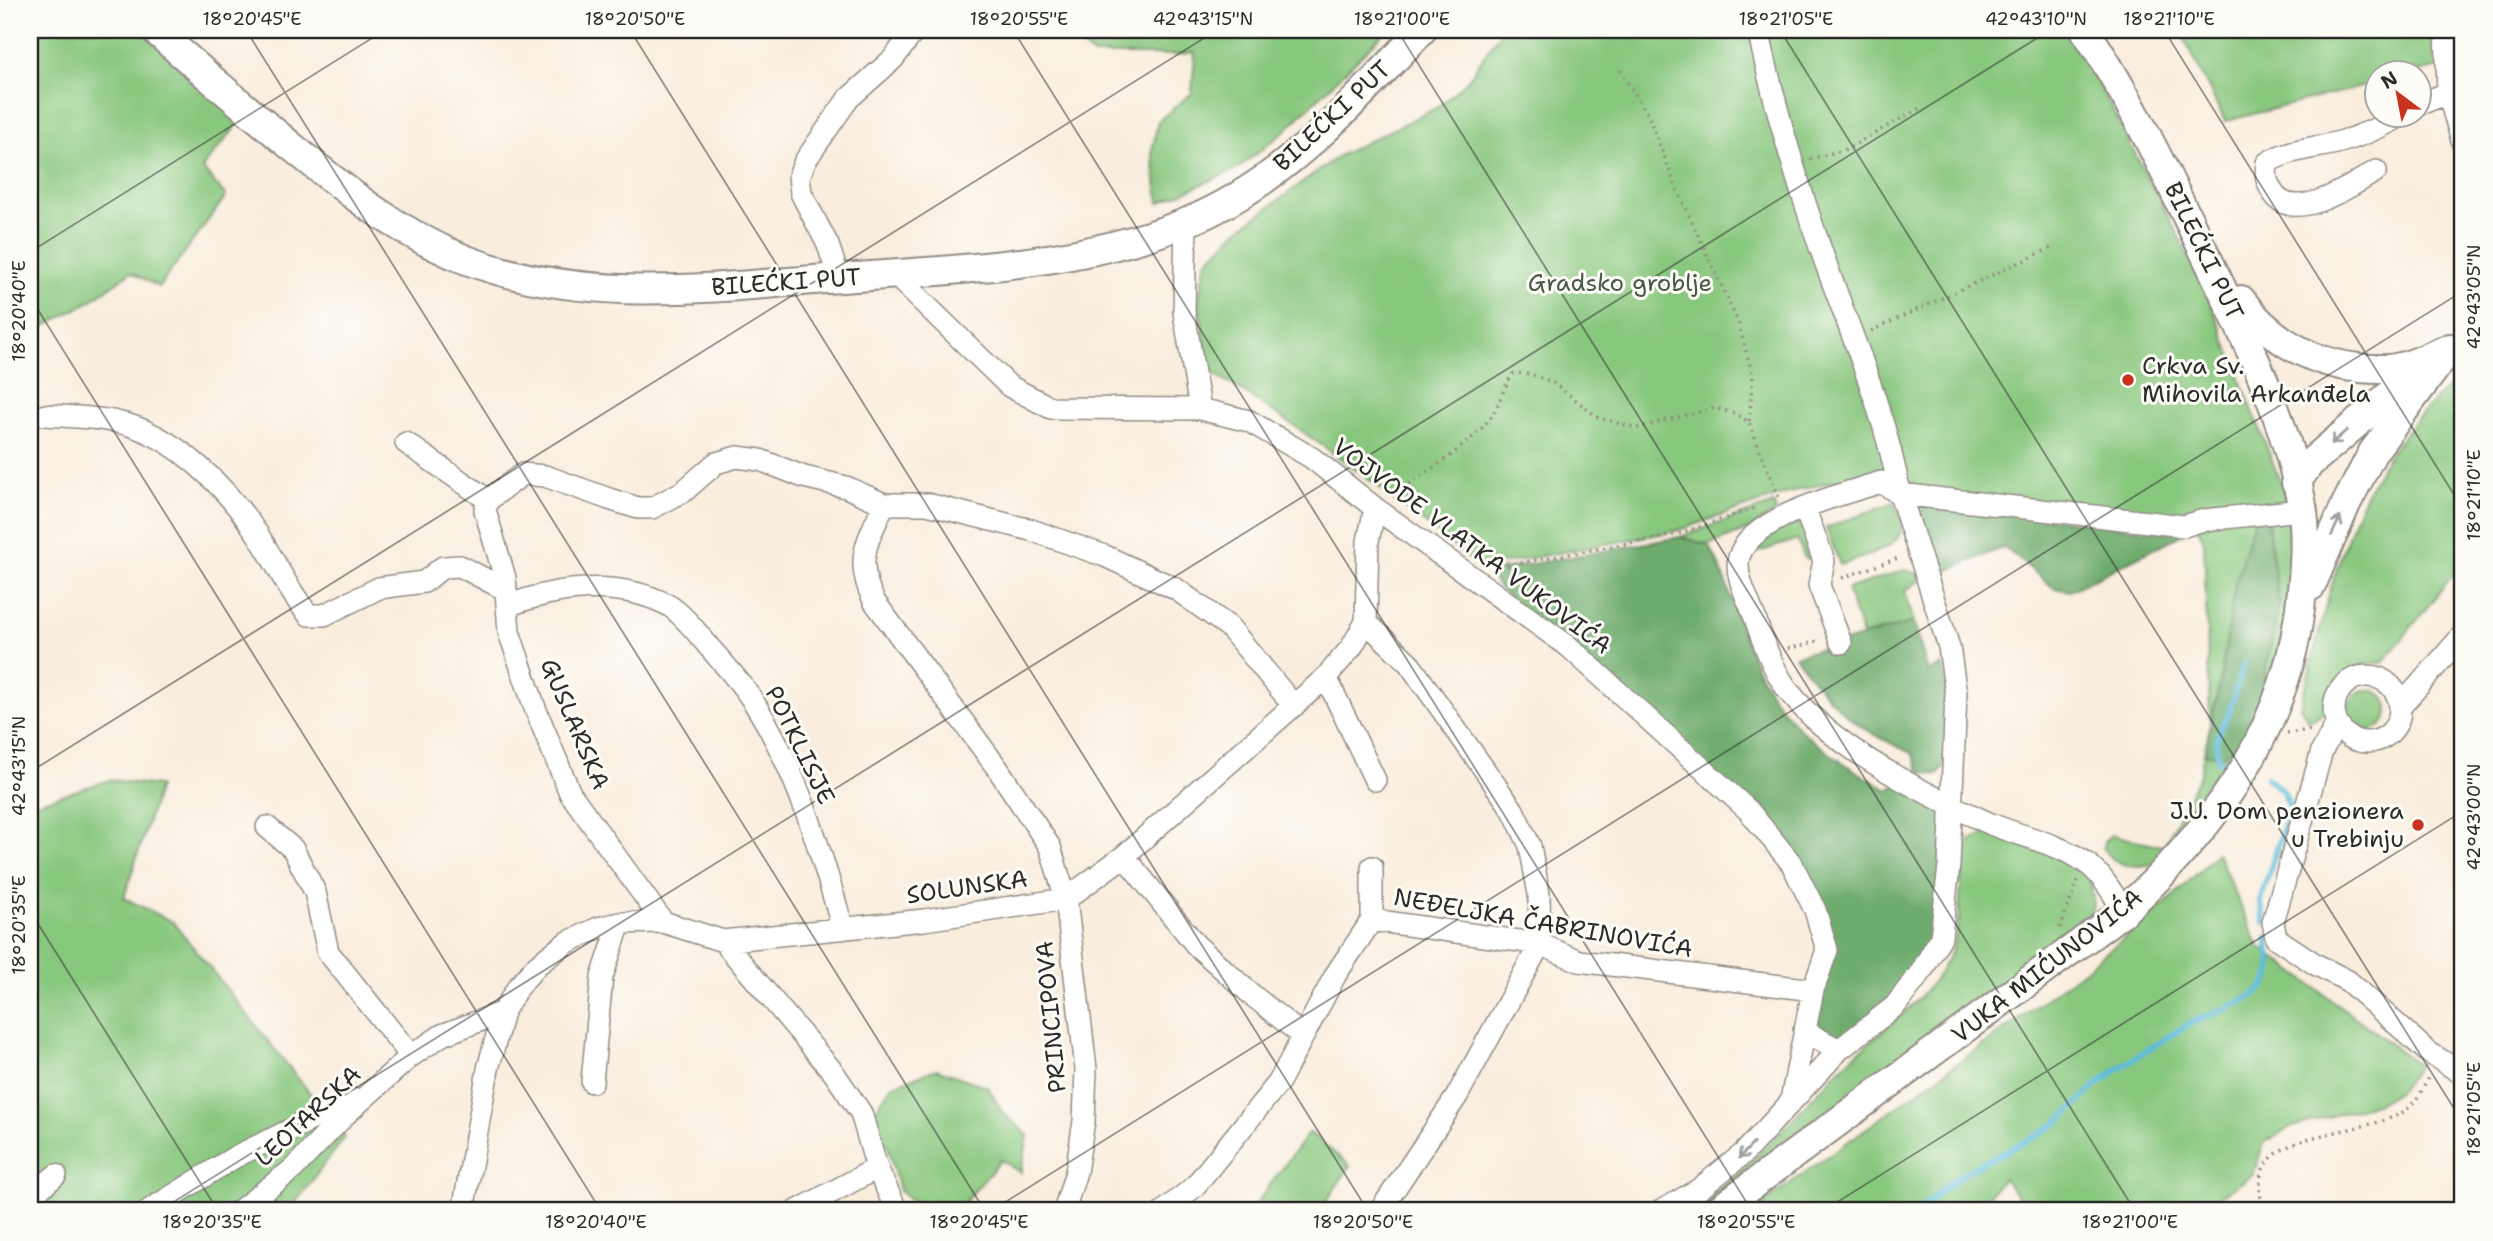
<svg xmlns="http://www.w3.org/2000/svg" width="2493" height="1241" font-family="'Shantell Sans',sans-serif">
<rect width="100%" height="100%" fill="#fdfcf7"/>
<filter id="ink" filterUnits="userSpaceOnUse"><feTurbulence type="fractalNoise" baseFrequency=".0143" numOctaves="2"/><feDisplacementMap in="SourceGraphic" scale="14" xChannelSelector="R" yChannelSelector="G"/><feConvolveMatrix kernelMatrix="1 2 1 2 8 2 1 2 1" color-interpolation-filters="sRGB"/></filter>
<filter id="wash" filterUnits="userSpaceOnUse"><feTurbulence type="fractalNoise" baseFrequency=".00686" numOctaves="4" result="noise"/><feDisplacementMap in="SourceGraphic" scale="28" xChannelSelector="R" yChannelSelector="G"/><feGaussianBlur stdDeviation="1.57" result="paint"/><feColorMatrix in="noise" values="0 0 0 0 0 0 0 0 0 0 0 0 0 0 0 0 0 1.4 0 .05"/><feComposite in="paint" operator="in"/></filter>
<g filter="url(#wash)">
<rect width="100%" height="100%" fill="#f9eddd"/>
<path fill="#88c77e" stroke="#5a7954" stroke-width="2" d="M 30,30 L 140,30 L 243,118 L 202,168 L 226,196 L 159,287 L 131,272 L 89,302 L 30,334 Z
M 1060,30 L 1387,30 L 1284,132 L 1237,169 L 1159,203 L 1152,151 L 1158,121 L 1192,93 L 1195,52 L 1174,55 L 1094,55 Z
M 1502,30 L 2066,30 L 2088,64 L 2204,285 L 2293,515 L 2295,597 L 2249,753 L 2158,863 C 2136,868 2117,868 2103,849 L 2104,842 L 2111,835 L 2164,846 L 2200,774 L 2204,753 L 2223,756 L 2279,604 L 2272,569 L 2220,683 L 2210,723 L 2204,541 L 2198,527 L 1920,491 L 1881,469 L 1791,492 L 1676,531 L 1489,566 L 1474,563 C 1388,491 1306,430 1210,371 L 1198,300 L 1206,262 L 1238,230 L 1340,155 L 1438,107 L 1467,81 Z
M 2180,30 L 2453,30 L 2444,66 L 2414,73 L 2378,74 L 2377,83 L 2225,121 Z
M 2463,372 L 2463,562 L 2383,663 C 2351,661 2343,677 2331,704 C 2328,711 2316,717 2309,721 L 2300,707 C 2320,633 2335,551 2372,483 C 2395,440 2428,405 2463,372 Z
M 1894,502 C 1896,508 1901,516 1902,523 C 1905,549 1858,558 1840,565 L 1826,528 Z
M 1774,504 L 1776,512 L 1749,529 L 1709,545 L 1680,537 Z
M 1796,523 L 1807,529 L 1817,556 L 1806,560 L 1797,540 L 1751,554 C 1757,538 1779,527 1796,523 Z
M 1905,570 L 1919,574 L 1920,580 L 1905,591 L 1914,622 L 1862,636 L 1847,589 Z
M2348 710a20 20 0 1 1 40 0a20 20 0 1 1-40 0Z
M 110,780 L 159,786 L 124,898 L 173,922 L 345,1137 L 289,1211 L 30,1211 L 30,805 Z
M 1993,831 L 2086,870 C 2094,891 2095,903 2089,923 L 1704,1211 L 1690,1211 C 1749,1172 1794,1115 1844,1065 C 1879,1031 1934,997 1952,949 C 1965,914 1955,873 1970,840 Z
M 2217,853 L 2258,945 L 2419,1065 L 2398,1092 L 2378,1103 L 2292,1127 L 2264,1143 L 2253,1175 L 2197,1211 L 2028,1211 L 2004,1178 L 1975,1211 L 1753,1211 C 1851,1137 1953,1069 2051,995 C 2109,951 2167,907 2217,853 Z
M 936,1069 L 988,1087 L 1002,1112 L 1028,1135 L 1021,1173 L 1001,1160 L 957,1211 L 924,1211 L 899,1191 L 888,1146 L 869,1120 L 891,1086 Z
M 1309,1132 L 1350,1166 L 1320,1211 L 1251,1211 Z"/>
<path fill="#6eac6d" stroke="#4c6c4c" stroke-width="2" d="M 1929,504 L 2183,534 L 2070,591 L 2054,588 L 2004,547 L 1937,575 L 1919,512 Z
M 2267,517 L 2279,604 L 2262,688 L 2245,737 L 2223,756 L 2204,753 L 2220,683 L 2235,584 L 2254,519 Z
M 1680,537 L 1709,545 C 1728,579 1736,619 1751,655 C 1778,723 1826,755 1888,790 L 1900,784 L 1945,815 L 1935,935 L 1892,1002 L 1839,1044 L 1811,1026 L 1834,950 L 1794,863 L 1498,587 L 1491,576 L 1498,570 Z
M 1914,622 L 1928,672 L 1943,665 L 1949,696 L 1945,767 L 1938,775 L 1920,772 L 1912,753 C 1855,729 1831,706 1795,656 Z"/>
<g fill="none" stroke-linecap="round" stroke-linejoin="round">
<path stroke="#5ebbdc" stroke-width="6" d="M 2234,767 L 2218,761 L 2216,740 L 2230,709 L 2244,663
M 2265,923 L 2260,901 L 2290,808 L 2283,791 L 2267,778
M 1920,1211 C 1962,1165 1994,1160 2045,1131 C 2064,1120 2080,1100 2097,1085 C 2123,1063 2157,1044 2186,1026 C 2210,1012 2248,1006 2266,984 C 2276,972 2269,951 2267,937"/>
</g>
</g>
<g filter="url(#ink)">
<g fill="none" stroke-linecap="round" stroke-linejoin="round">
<g stroke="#928c84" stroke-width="24">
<path id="minor" d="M 1758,30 C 1774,104 1796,179 1821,250 C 1850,333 1884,407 1900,494 L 2184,526 L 2204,520 L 2302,510
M 2446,30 L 2448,93 L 2463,144
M 2420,104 L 2448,93
M 2376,171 C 2353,185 2295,224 2274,194 C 2267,184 2265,176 2267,163 C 2290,148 2314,149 2340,142 C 2362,136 2381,127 2401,116
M 1186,223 L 1184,312 L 1200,409
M 894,274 L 1009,386 L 1051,408 L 1200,409 L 1249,421 L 1312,458 L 1375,508 L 1568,646 L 1749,811 L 1792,864 L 1815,910 L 1827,950 L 1813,990 L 1791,1100
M 839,278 L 828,245 L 801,193 L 799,176 L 805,161 L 848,99 L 893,59 L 915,30
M 45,415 C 73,417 102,417 129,425 C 179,440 226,488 254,529 C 274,557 286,589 309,615 L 324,615 L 379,588 L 424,582 L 443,567 L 460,566 L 506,590
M 406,443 L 488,500
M 488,500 L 523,474 L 545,476 L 609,499 L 638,508 L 652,508 L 684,491 L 716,463 L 737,457 L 760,460 L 804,477 L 846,487 L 884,504 L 927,504 L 1031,530 L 1105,556 L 1176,589 L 1229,627 L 1294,706
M 488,500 L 485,510 L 505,578 L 509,632 L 535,708 L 570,793 L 663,922
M 884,504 C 867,543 854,560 874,601 L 998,769 L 1050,847 L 1066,899 L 1086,1069 L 1084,1121 L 1076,1172 L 1064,1211
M 1375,508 L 1368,541 L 1366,622 L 1408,662 L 1513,810 L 1530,846 L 1539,894 L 1540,944
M 1805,509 L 1824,561 L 1819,585 L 1841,643
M 507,606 C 557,587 618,579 668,605 C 683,614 698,634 709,647 C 724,664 741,682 753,701 C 797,769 821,852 843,929
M2334 709a33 33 0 1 1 66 0a33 33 0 1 1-66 0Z
M 1326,677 L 1375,780
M 2400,707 L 2463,635
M 2337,723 L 2322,751 L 2273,922 L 2276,938 L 2315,964 L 2348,981 L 2428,1052 L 2463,1074
M 267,827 L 293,849 L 315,892 L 328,952 L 411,1056
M 1124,856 L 1196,945 L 1252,995 L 1303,1036
M 1372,920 L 1540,944 L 1579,961 L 1813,990
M 1372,920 L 1372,867
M 723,941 L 834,1073 L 861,1113 L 877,1168 L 897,1211
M 1804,1031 L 1839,1050
M 592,1082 L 602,977 L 620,923
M 30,1197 L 56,1175
M 148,1211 L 235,1157 L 353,1099
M 239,1211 L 293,1169 L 346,1114 L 411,1056 L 442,1035 L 503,1012
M 463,1211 L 488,1069 L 503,1012 L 518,987 L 537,965 L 566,943 L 598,928 L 620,923 L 663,922 L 723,941 L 924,920 L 1066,899 L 1124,856 L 1326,677 L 1351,648 L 1366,622
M 797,1211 L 877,1168
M 1164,1211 L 1194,1187 L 1279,1082 L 1336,974 L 1372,920
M 1380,1211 L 1457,1096 L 1540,944
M 1661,1211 L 1698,1190 L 1744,1153 L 1839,1050 L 1895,1006 L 1921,972 L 1941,937 L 1949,866 L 1956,694 L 1949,647 L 1900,494 L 1881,482 C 1844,494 1751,516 1739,557 C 1734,575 1749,601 1755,618 C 1763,641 1771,665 1785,686 C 1826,745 1926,795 1991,824 C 2022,837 2062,844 2089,865 C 2104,877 2114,896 2124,911"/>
</g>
<g stroke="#928c84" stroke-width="32">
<path id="major" d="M 155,30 C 200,70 245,108 291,146 C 346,191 399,233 464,259 C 585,306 715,287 840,278 C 955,270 1077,266 1185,223 C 1281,185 1353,103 1422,30
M 2241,300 C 2275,347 2328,371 2387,369 C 2408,368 2430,356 2450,348
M 2296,483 L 2309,464 L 2420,369
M 2311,586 L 2346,504 L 2373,452 L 2450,348
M 1717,1211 L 2124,911 C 2220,822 2291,724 2302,590 C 2305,561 2307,530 2301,500 C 2284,415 2247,341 2210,264 C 2171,185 2134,103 2085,30"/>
</g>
<path stroke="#928c84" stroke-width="3.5" stroke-dasharray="2 5" stroke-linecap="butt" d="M 1620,70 L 1648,115 L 1676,187 L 1738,322 L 1753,376 L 1749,422
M 1810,159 L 1847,149 L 1920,108
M 1871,331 L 2051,248
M 1392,496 C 1424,473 1463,451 1488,421 C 1500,406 1502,388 1514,373 L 1530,374 L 1552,382 L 1599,418 L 1637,428 L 1715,408 L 1734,413 L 1749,422 L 1779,498
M 1493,568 L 1678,534 L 1758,507
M 1842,578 L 1901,557
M 1788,649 L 1821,640
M 2287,733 L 2311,730
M 2060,928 L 2078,880
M 2265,1211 C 2231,1124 2366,1140 2406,1110 C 2417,1101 2424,1088 2429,1075"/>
<use href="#minor" stroke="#fff" stroke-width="21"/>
<use href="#major" stroke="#fff" stroke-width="28"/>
</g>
<defs><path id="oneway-shaft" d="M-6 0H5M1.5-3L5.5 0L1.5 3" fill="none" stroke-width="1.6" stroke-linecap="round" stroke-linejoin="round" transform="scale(1.75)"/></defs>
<g stroke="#a0a0a0">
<use href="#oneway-shaft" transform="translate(2339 437) rotate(138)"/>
<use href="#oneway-shaft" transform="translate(2336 526) rotate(-65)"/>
<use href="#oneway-shaft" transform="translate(1746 1151) rotate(135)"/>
</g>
</g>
<path fill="none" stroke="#2b2b2b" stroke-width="2" stroke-opacity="0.45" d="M 246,30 L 985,1211M 630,30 L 1368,1211M 1013,30 L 1752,1211M 1397,30 L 2135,1211M 1780,30 L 2463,1123M 2164,30 L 2463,509M 30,252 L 385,30M 30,297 L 601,1211M 30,772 L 1217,30M 30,911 L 218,1211M 159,1211 L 2050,30M 991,1211 L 2463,291M 1823,1211 L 2463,811"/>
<g fill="#c8321e" stroke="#fdfcf7" stroke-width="2.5">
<circle cx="2128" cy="380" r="7"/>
<circle cx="2418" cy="825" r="7"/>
</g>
<g text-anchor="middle" stroke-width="6" stroke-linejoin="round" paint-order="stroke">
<g font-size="24" fill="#2b2b2b" stroke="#fdfcf7">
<text transform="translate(1332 116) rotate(-43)" y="8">BILEĆKI PUT</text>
<text transform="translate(2204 251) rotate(64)" y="8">BILEĆKI PUT</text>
<text transform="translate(786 282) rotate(-4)" y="8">BILEĆKI PUT</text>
<text transform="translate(1472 546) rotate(37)" y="8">VOJVODE VLATKA VUKOVIĆA</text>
<text transform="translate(575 724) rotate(67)" y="8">GUSLARSKA</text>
<text transform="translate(800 745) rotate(64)" y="8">POTKLISJE</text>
<text transform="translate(967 887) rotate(-8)" y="8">SOLUNSKA</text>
<text transform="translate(1543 923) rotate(10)" y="8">NEĐELJKA ČABRINOVIĆA</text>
<text transform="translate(2047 966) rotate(-38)" y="8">VUKA MIĆUNOVIĆA</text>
<text transform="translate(1051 1017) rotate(-95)" y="8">PRINCIPOVA</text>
<text transform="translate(308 1116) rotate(-43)" y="8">LEOTARSKA</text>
</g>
<g font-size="24" fill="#475a44" stroke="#fdfcf7">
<text x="1620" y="291">Gradsko groblje</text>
</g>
<g font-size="24" fill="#2b2b2b" stroke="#fdfcf7" text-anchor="start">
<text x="2142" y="374">Crkva Sv.<tspan x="2142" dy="28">Mihovila Arkanđela</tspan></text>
<text x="2404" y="819" text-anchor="end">J.U. Dom penzionera<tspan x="2404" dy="28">u Trebinju</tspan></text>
</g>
</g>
<rect width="2493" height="1241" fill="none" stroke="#fdfcf7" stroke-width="77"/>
<g transform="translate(2398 94) rotate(328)"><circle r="33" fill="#fdfcf7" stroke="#a9a8a5" stroke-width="2"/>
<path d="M0-5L12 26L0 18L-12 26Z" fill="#c8321e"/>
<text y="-10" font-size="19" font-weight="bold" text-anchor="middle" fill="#2b2b2b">N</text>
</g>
<rect x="38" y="38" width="2416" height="1164" fill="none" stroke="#2b2b2b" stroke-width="2.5"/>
<g font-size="18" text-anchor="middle" fill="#2b2b2b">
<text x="252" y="25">18°20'45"E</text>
<text x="635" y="25">18°20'50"E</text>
<text x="1019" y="25">18°20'55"E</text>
<text x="1203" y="25">42°43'15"N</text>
<text x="1402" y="25">18°21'00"E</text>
<text x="1786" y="25">18°21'05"E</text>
<text x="2036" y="25">42°43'10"N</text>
<text x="2169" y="25">18°21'10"E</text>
<text transform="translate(2474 297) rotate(-90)" y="6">42°43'05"N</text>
<text transform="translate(19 311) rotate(-90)" y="6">18°20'40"E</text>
<text transform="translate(2474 495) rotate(-90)" y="6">18°21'10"E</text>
<text transform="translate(19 766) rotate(-90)" y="6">42°43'15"N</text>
<text transform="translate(2474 817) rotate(-90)" y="6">42°43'00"N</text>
<text transform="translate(19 925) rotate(-90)" y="6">18°20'35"E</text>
<text transform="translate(2474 1109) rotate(-90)" y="6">18°21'05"E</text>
<text x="212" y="1228">18°20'35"E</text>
<text x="596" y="1228">18°20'40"E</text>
<text x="979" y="1228">18°20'45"E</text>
<text x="1363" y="1228">18°20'50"E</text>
<text x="1746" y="1228">18°20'55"E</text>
<text x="2130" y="1228">18°21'00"E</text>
</g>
</svg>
